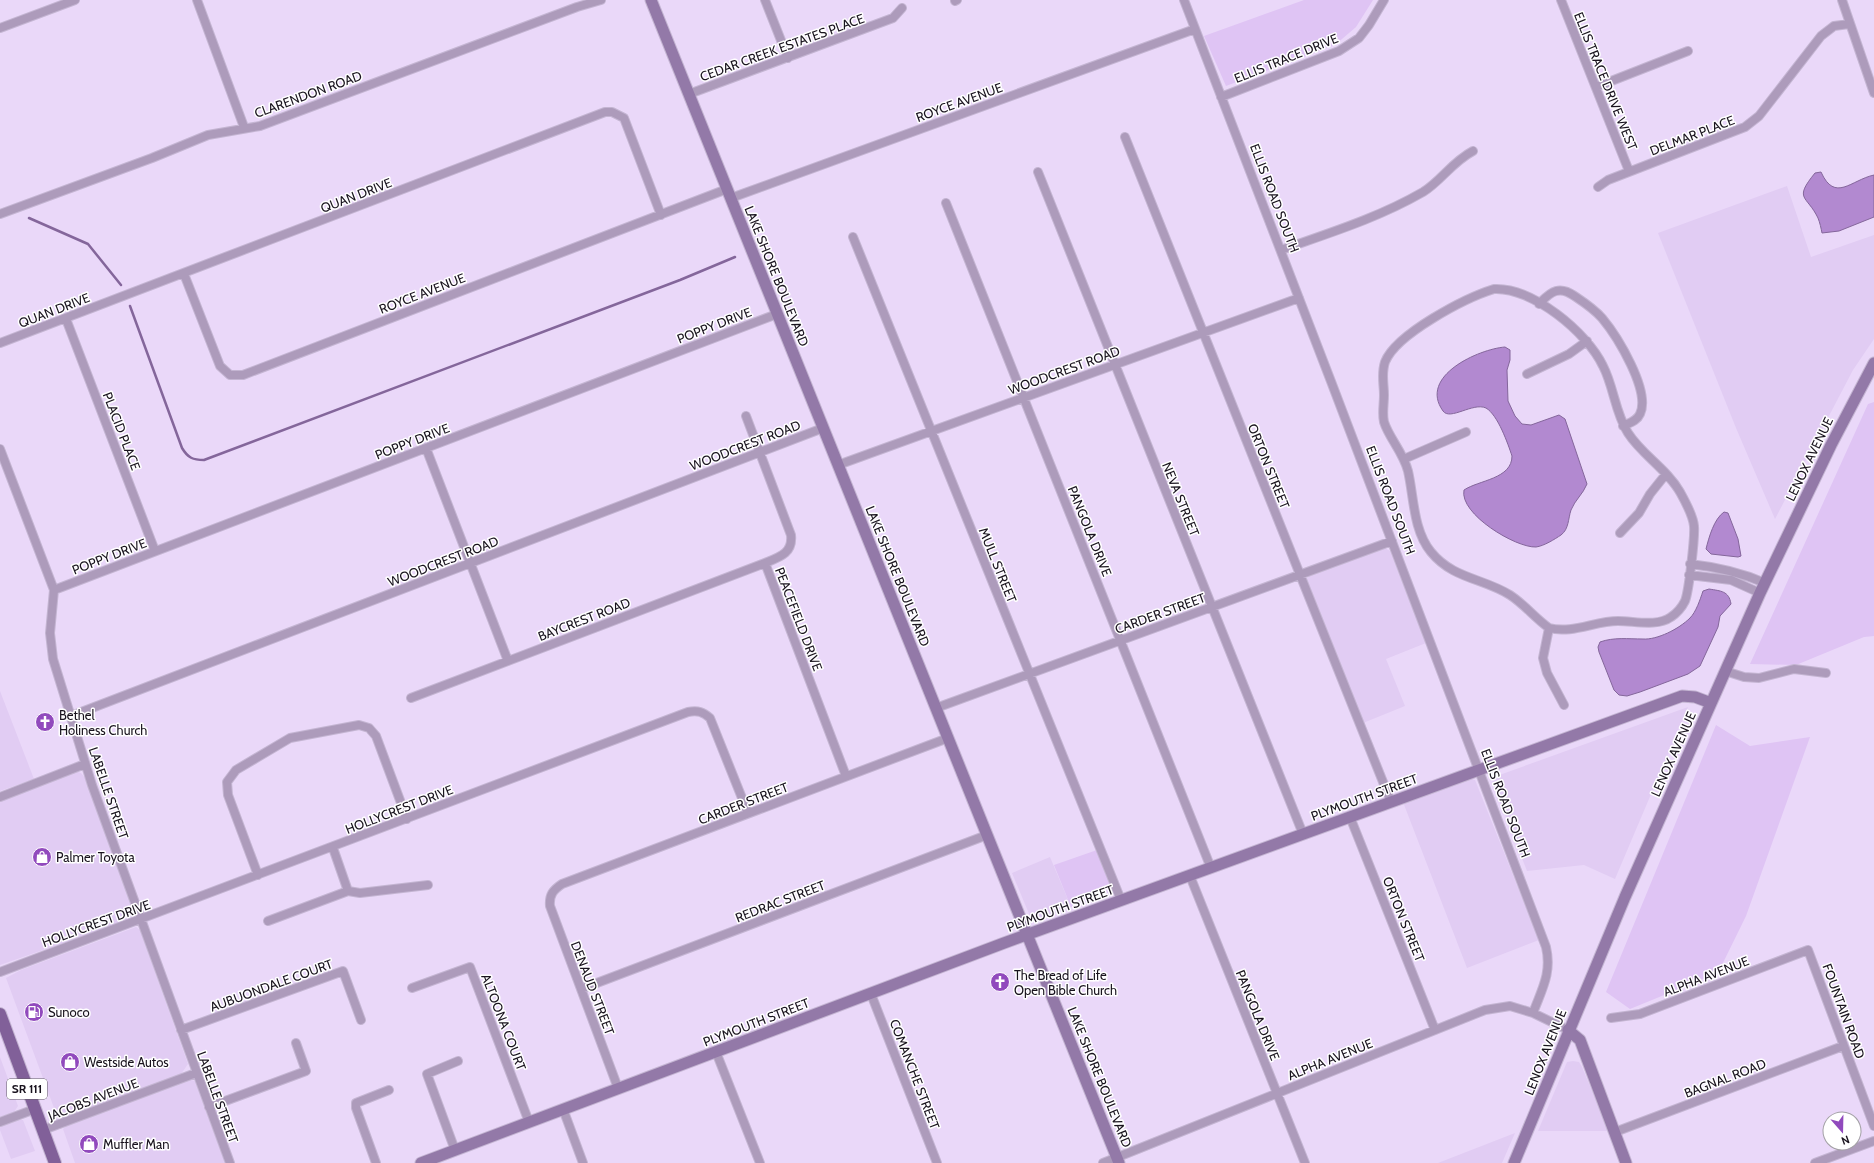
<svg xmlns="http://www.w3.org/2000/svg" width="1874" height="1163" font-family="Cabin,sans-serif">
<rect width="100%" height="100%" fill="#ead8f9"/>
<path fill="#e1ccf3" d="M 1787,186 L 1811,257 L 1874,235 L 1874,339 L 1853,370 L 1775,519 L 1736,428 L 1658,233 Z
M 1385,548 L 1390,551 L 1426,643 L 1386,659 L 1405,706 L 1363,723 L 1307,583 L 1307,578 L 1310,575 L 1379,549 Z
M 0,691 L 34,779 L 0,791 Z
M 1688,707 L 1615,879 L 1584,865 L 1527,871 L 1491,778 Z
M 76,771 L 81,773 L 86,779 L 135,913 L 129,920 L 0,965 L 0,801 Z
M 1470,778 L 1475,780 L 1539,940 L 1467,968 L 1403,802 Z
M 1050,857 L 1071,907 L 1032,921 L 1012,873 Z
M 136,927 L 140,930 L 188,1064 L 181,1074 L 67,1116 L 57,1116 L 6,978 L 21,970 Z
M 0,1057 L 18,1106 L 14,1112 L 0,1117 Z
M 1573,1061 L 1579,1062 L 1582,1067 L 1609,1131 L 1538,1131 L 1567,1062 Z
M 183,1080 L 191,1080 L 195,1081 L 225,1163 L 75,1163 L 63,1129 L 70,1122 Z
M 18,1120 L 23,1120 L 35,1151 L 11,1159 L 0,1130 L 0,1125 Z
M 1515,1133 L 1502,1163 L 1438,1163 Z"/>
<path fill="#dfc4f4" d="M 1304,0 L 1373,0 L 1356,27 L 1335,45 L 1226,86 L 1204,36 Z
M 1874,402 L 1874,636 L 1864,637 L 1796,665 L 1750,664 L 1868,404 Z
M 1716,725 L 1750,746 L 1810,737 L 1746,916 L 1718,973 L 1630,1009 L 1606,992 Z
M 1097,850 L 1114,893 L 1071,907 L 1054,865 Z"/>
<path fill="#b289d0" stroke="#84669b" d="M 1821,172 C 1835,203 1851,180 1874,175 L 1874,217 L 1839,231 L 1822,233 C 1821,228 1820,223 1818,218 C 1807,195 1793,200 1815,173 Z
M 1505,347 L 1510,350 L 1510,360 L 1507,370 L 1508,401 L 1515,416 L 1522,424 L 1531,425 L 1559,415 L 1565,419 L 1587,484 C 1583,494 1575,500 1571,510 C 1568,519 1569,529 1561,535 C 1555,539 1544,546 1536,547 C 1516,548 1459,514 1464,490 C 1479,480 1512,479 1512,456 C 1508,444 1498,415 1486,408 C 1473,402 1450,421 1443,411 C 1418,376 1479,349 1505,347 Z
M 1724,512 L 1728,513 L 1738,539 L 1741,556 L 1738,557 L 1711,554 L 1706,549 C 1709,537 1714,519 1724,512 Z
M 1709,589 C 1721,591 1729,591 1731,604 L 1720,616 L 1718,627 L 1700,666 L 1688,674 L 1640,692 L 1627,696 L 1619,695 L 1614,690 L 1599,652 L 1598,647 L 1600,642 C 1614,637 1628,639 1643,639 C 1657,640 1679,629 1690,618 C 1696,612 1700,600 1703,591 Z"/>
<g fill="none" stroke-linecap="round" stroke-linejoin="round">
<path stroke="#84669b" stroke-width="2.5" d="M 29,218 L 88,244 L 121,285
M 130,306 L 182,448 C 188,458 193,460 204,460 L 680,280 L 735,257"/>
<g stroke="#c4b5d2" stroke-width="10">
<path id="street" d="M 197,0 L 244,127
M 765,0 L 788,58
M 1184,0 L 1332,384 L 1546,947 C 1552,973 1542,989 1533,1013
M 1561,0 L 1629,171
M 1842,0 L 1874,93
M 955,1 L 957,0
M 0,28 L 75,0
M 1596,87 L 1688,51
M 689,94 L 893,18 L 902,8
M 1221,97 L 1339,51 L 1359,38 L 1369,25 L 1384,0
M 1125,137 L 1391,802
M 1038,172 L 1303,834
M 1598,187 L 1608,180 L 1745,127 L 1759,116 L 1821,36 L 1834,26 L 1849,24
M 731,198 L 1195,29
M 946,203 L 1211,868
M 0,214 L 152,158 L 208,135 L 260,126 L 577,7 L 601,0
M 853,237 L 1121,900
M 1281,250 C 1329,233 1378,218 1423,192 C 1441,181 1452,162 1473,151
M 184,274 L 220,366 L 230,375 L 243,375 L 727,189
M 1494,289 C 1532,287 1587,332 1603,366 C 1614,387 1615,413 1628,433 C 1642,455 1667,469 1680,492 C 1685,501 1693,515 1694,526 C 1695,537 1689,591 1685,601 C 1682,607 1677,613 1671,617 C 1657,627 1635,621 1618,621 C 1595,621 1572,634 1549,628 C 1535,618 1524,604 1510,595 C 1483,578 1453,579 1431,552 C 1413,530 1414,497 1408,471 C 1403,452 1389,438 1384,422 C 1382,413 1384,405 1384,395 C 1384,384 1381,374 1385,362 C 1396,334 1465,298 1494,289 Z
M 1539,304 C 1544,299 1549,293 1556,291 C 1564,289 1570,293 1576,297 C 1585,303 1594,309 1602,318 C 1617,336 1651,391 1640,414 C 1637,421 1629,423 1623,426
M 66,319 L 155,551
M 0,343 L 605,112 L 612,112 L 624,118 L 661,215
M 1527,374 L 1569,354 L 1587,341
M 426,448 L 508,661
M 0,449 L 54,590 L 50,633 L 53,659 L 92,785 L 230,1163
M 1404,459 L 1466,432
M 838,465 L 1299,298
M 1620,533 L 1639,513 L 1650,494 L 1666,474
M 765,563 L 846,776
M 1690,564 C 1717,567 1740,572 1765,583
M 1689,575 L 1731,580 L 1760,593
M 54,590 L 777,314
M 1549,628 L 1543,658 L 1547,673 L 1564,705
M 1725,671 L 1744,677 L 1759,678 L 1794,669 L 1826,673
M 411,698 L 765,563 C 780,557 793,553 791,535 L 746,416
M 936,708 L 1392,541
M 71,716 L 823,428
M 0,797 L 85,764
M 1350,817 L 1435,1030
M 333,848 L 348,891
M 258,875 L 228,795 L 227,782 L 236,770 L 290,738 L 359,725 L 369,728 L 376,736 L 407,819
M 1190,876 L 1305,1163
M 348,891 L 360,893 L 428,885
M 268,921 L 348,891
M 0,972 L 688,712 C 698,710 703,712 710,718 L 748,813
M 412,988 L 470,967 L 529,1122
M 581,989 L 987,835
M 871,994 L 937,1163
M 1611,1018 L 1640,1014 L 1808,950 L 1874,1126
M 181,1030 L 343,971 L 361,1020
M 716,1052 L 760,1163
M 618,1088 L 550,906 C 549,895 553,890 562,884 L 948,738
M 209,1107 L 306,1071 L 296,1043
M 563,1109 L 583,1163
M 0,1122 L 35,1109
M 43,1130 L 196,1073
M 1615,1132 L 1843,1046
M 455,1150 L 427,1074 L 458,1061
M 376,1163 L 356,1108 L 356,1103 L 389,1090
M 1103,1163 L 1485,1010 L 1510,1006 L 1533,1013 L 1568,1030
M 1815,1163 L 1874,1141"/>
</g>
<g stroke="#c4b5d2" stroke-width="13">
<path id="secondary" d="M 651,0 L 1119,1163
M 1568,1030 L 1580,1040 L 1626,1163
M 421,1163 L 1004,943 L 1682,696 L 1695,697 L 1711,703
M 1514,1163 L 1625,897 L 1760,593 L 1831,445 L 1874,363"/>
</g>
<g stroke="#c4b5d2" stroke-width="14">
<path id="primary" d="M 0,1014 L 55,1163"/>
</g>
<use href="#street" stroke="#ad9bbb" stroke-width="8"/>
<use href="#secondary" stroke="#9379a8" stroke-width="11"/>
<use href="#primary" stroke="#816099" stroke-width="12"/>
</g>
<defs>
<g id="church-disc" transform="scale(1)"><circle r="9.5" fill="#914abd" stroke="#fff"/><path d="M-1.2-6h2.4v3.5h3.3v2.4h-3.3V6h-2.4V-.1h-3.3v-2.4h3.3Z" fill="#fff"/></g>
<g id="shop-disc" transform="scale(1)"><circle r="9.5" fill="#914abd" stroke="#fff"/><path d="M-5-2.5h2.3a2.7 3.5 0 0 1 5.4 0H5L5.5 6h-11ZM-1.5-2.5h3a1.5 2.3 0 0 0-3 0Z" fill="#fff"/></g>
<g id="fuel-disc" transform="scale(1)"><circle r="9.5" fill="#914abd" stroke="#fff"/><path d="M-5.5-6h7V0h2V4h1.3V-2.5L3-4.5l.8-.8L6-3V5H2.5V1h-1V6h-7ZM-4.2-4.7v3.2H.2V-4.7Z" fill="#fff"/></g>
</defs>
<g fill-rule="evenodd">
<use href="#church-disc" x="45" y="722"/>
<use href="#shop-disc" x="42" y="857"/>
<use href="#church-disc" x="1000" y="982"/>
<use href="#fuel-disc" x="34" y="1012"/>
<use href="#shop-disc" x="70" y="1062"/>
<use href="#shop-disc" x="89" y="1144"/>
</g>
<g text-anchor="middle" stroke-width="3" stroke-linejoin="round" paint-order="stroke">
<rect fill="#fff" stroke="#5e5a62" stroke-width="1" x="7" y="1079" width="40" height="20" rx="3"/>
<g font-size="12" font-weight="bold" fill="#19131e">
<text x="27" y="1093">SR 111</text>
</g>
<g font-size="13" fill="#19131e" stroke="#fff">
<text transform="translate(782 47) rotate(-20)" y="5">CEDAR CREEK ESTATES PLACE</text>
<text transform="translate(1286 58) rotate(-22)" y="5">ELLIS TRACE DRIVE</text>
<text transform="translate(1606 81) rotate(68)" y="5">ELLIS TRACE DRIVE WEST</text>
<text transform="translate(308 94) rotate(-20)" y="5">CLARENDON ROAD</text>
<text transform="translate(959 102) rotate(-20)" y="5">ROYCE AVENUE</text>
<text transform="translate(1692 135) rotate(-21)" y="5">DELMAR PLACE</text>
<text transform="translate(356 195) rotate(-21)" y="5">QUAN DRIVE</text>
<text transform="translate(1275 198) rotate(69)" y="5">ELLIS ROAD SOUTH</text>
<text transform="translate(777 276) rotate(68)" y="5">LAKE SHORE BOULEVARD</text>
<text transform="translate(422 293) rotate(-21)" y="5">ROYCE AVENUE</text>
<text transform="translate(54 310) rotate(-21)" y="5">QUAN DRIVE</text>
<text transform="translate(714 325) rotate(-21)" y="5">POPPY DRIVE</text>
<text transform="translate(1064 370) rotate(-20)" y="5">WOODCREST ROAD</text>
<text transform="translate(122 431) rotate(69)" y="5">PLACID PLACE</text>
<text transform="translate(412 441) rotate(-21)" y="5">POPPY DRIVE</text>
<text transform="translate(745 445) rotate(-21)" y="5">WOODCREST ROAD</text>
<text transform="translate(1809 459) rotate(-64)" y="5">LENOX AVENUE</text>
<text transform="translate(1269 466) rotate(68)" y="5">ORTON STREET</text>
<text transform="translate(1181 499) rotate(68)" y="5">NEVA STREET</text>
<text transform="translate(1391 500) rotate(69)" y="5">ELLIS ROAD SOUTH</text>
<text transform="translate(1090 531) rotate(68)" y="5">PANGOLA DRIVE</text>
<text transform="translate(109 556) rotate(-21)" y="5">POPPY DRIVE</text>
<text transform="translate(443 561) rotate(-21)" y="5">WOODCREST ROAD</text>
<text transform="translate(998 565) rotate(68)" y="5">MULL STREET</text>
<text transform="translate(898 576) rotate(68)" y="5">LAKE SHORE BOULEVARD</text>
<text transform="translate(1160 613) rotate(-20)" y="5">CARDER STREET</text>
<text transform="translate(584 619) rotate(-21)" y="5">BAYCREST ROAD</text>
<text transform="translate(799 619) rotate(69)" y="5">PEACEFIELD DRIVE</text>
<text transform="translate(1673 754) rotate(-66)" y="5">LENOX AVENUE</text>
<text transform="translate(109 793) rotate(71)" y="5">LABELLE STREET</text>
<text transform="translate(1364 797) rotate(-20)" y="5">PLYMOUTH STREET</text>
<text transform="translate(743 803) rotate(-21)" y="5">CARDER STREET</text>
<text transform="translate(1506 803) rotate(69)" y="5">ELLIS ROAD SOUTH</text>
<text transform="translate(399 809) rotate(-21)" y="5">HOLLYCREST DRIVE</text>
<text transform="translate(780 901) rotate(-21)" y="5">REDRAC STREET</text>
<text transform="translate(1060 908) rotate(-20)" y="5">PLYMOUTH STREET</text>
<text transform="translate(1404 919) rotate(68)" y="5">ORTON STREET</text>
<text transform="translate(96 923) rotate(-20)" y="5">HOLLYCREST DRIVE</text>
<text transform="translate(1706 976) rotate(-21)" y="5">ALPHA AVENUE</text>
<text transform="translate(271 985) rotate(-20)" y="5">AUBUONDALE COURT</text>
<text transform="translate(593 988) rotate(69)" y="5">DENAUD STREET</text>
<text transform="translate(1844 1011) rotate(70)" y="5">FOUNTAIN ROAD</text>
<text transform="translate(1258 1015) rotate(68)" y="5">PANGOLA DRIVE</text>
<text transform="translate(504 1022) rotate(69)" y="5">ALTOONA COURT</text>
<text transform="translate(756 1022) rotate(-21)" y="5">PLYMOUTH STREET</text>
<text transform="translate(1545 1052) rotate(-68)" y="5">LENOX AVENUE</text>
<text transform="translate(1330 1059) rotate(-22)" y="5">ALPHA AVENUE</text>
<text transform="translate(915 1074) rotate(69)" y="5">COMANCHE STREET</text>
<text transform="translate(1100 1077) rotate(68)" y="5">LAKE SHORE BOULEVARD</text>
<text transform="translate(1725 1078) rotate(-21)" y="5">BAGNAL ROAD</text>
<text transform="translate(218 1097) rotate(70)" y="5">LABELLE STREET</text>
<text transform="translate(93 1099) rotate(-21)" y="5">JACOBS AVENUE</text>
</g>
<g font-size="13" fill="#19131e" stroke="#fff" text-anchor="start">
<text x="59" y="720">Bethel<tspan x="59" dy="15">Holiness Church</tspan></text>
<text x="56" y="862">Palmer Toyota</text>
<text x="1014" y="980">The Bread of Life<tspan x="1014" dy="15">Open Bible Church</tspan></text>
<text x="48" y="1017">Sunoco</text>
<text x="84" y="1067">Westside Autos</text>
<text x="103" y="1149">Muffler Man</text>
</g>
</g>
<g transform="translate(1842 1131) rotate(160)"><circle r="19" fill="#ffffff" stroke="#a3a1a5"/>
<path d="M0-3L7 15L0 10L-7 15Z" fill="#914abd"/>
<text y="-6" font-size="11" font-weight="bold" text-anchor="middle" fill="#19131e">N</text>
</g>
</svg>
